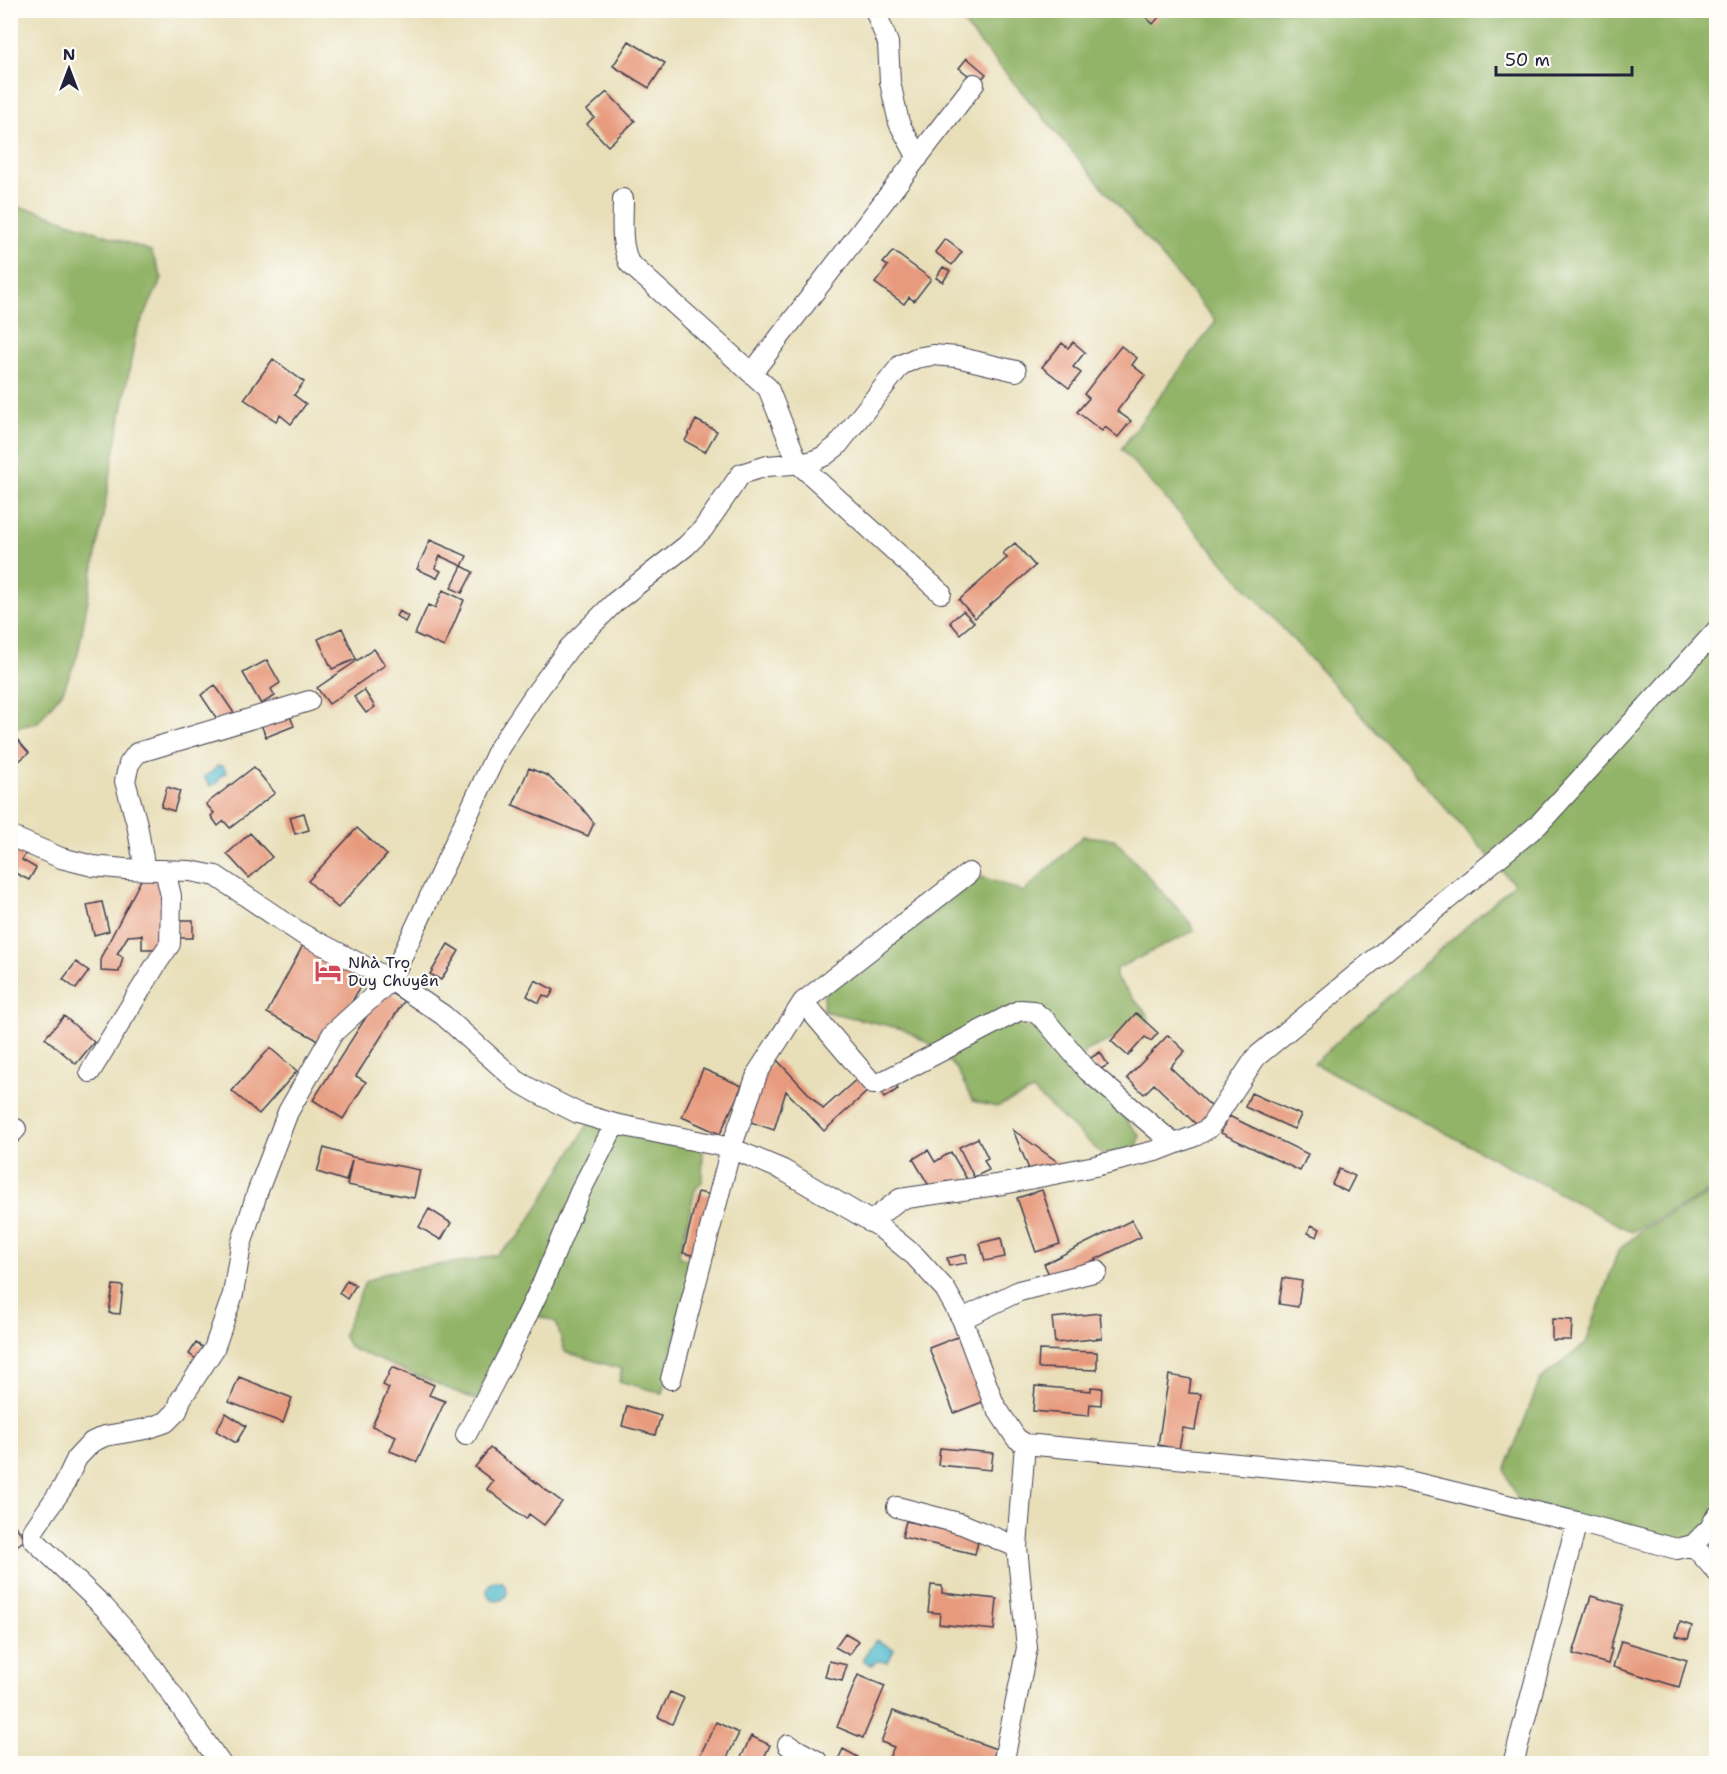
<svg xmlns="http://www.w3.org/2000/svg" width="1727" height="1774" font-family="'Shantell Sans',sans-serif">
<rect width="100%" height="100%" fill="#fdfcf7"/>
<filter id="ink" filterUnits="userSpaceOnUse"><feTurbulence type="fractalNoise" baseFrequency=".0167" numOctaves="2"/><feDisplacementMap in="SourceGraphic" scale="12" xChannelSelector="R" yChannelSelector="G"/><feConvolveMatrix kernelMatrix="1 2 1 2 8 2 1 2 1" color-interpolation-filters="sRGB"/></filter>
<filter id="wash" filterUnits="userSpaceOnUse"><feTurbulence type="fractalNoise" baseFrequency=".008" numOctaves="4" result="noise"/><feDisplacementMap in="SourceGraphic" scale="24" xChannelSelector="R" yChannelSelector="G"/><feGaussianBlur stdDeviation="1.35" result="paint"/><feColorMatrix in="noise" values="0 0 0 0 0 0 0 0 0 0 0 0 0 0 0 0 0 1.4 0 .05"/><feComposite in="paint" operator="in"/></filter>
<g filter="url(#wash)">
<rect width="100%" height="100%" fill="#e8dfb9"/>
<path fill="#92b468" stroke="#5a6b52" stroke-width="1.5" d="M 953,11 L 1716,11 L 1716,1189 L 1632,1232 L 1314,1063 L 1514,884 L 1121,449 L 1216,321 Z
M 10,206 L 35,210 L 151,251 L 162,278 L 136,333 L 78,654 L 63,691 L 37,723 L 19,727 L 11,734 Z
M 1083,836 L 1114,839 L 1189,921 L 1194,931 L 1116,969 L 1116,978 L 1148,1015 L 1149,1023 L 1085,1051 L 1081,1068 L 1140,1136 L 1137,1147 L 1103,1155 L 1033,1091 L 996,1107 L 973,1101 L 956,1068 L 930,1044 L 903,1029 L 823,1011 L 824,995 L 833,986 L 982,877 L 1024,892 Z
M 595,1122 L 703,1148 L 702,1182 L 695,1190 L 679,1255 L 682,1258 L 693,1259 L 695,1263 L 662,1393 L 619,1381 L 622,1369 L 565,1352 L 556,1322 L 523,1311 L 476,1400 L 350,1348 L 343,1335 L 365,1282 L 387,1272 L 474,1260 L 496,1255 L 520,1236 L 587,1126 Z
M 1716,1191 L 1716,1546 L 1676,1541 L 1518,1500 L 1505,1471 L 1540,1380 L 1586,1343 L 1618,1251 L 1643,1229 Z"/>
<path fill="#52bcce" stroke="#3a6f84" stroke-width="1.5" d="M 217,766 L 223,766 L 226,772 L 221,776 L 217,783 L 210,786 L 204,777 L 214,770 Z
M487 1591a10 10 0 1 1 20 0a10 10 0 1 1-20 0Z
M 876,1640 L 894,1649 L 888,1662 L 877,1661 L 872,1665 L 864,1661 L 863,1658 Z"/>
<g id="blocks">
<path fill="#e79a7d" d="M 1138,10 L 1165,10 L 1153,24 Z
M 629,41 L 665,63 L 649,88 L 613,66 Z
M 967,58 L 986,74 L 978,83 L 959,68 Z
M 607,92 L 635,121 L 608,146 L 587,124 L 594,117 L 587,110 Z
M 945,239 L 962,252 L 952,265 L 935,252 Z
M 893,251 L 931,279 L 914,301 L 909,297 L 904,304 L 875,283 L 888,266 L 883,263 Z
M 943,267 L 950,271 L 943,282 L 936,278 Z
M 1073,342 L 1085,352 L 1073,367 L 1081,373 L 1069,388 L 1042,367 L 1062,343 L 1068,348 Z
M 1121,346 L 1137,358 L 1132,365 L 1145,375 L 1117,411 L 1131,421 L 1118,437 L 1105,427 L 1102,431 L 1077,412 L 1089,398 L 1084,394 Z
M 273,359 L 304,382 L 294,395 L 306,404 L 291,424 L 280,415 L 276,421 L 244,399 Z
M 696,420 L 717,431 L 705,452 L 685,441 Z
M 430,540 L 467,556 L 462,566 L 440,556 L 435,568 L 441,571 L 437,578 L 417,569 Z
M 1015,543 L 1035,566 L 975,618 L 959,600 L 1007,558 L 1003,553 Z
M 462,566 L 473,572 L 462,593 L 451,588 Z
M 443,590 L 464,600 L 444,647 L 415,634 L 428,605 L 435,608 Z
M 399,611 L 408,616 L 405,622 L 396,616 Z
M 963,611 L 974,622 L 960,634 L 950,622 Z
M 342,628 L 356,659 L 332,669 L 318,639 Z
M 374,649 L 385,665 L 329,704 L 317,688 Z
M 267,660 L 280,683 L 271,689 L 275,696 L 261,704 L 243,673 Z
M 215,685 L 236,716 L 221,725 L 201,695 Z
M 364,690 L 375,707 L 366,713 L 354,697 Z
M 288,711 L 294,726 L 266,737 L 260,722 Z
M 15,737 L 29,753 L 10,768 L 10,741 Z
M 254,767 L 275,793 L 230,828 L 224,821 L 218,826 L 211,816 L 214,813 L 206,804 Z
M 529,768 L 548,776 L 582,808 L 594,823 L 588,836 L 513,805 Z
M 167,787 L 180,791 L 174,811 L 161,807 Z
M 304,813 L 309,830 L 295,834 L 290,817 Z
M 357,828 L 387,855 L 338,908 L 308,881 Z
M 250,833 L 272,857 L 249,878 L 227,854 Z
M 10,844 L 27,851 L 22,860 L 36,868 L 29,880 L 15,873 L 10,881 Z
M 142,878 L 163,878 L 163,949 L 142,949 L 142,935 L 128,936 L 117,954 L 123,957 L 119,972 L 101,971 L 101,957 Z
M 102,902 L 109,931 L 94,935 L 87,905 Z
M 178,920 L 193,920 L 193,938 L 178,938 Z
M 448,944 L 459,951 L 441,980 L 430,974 Z
M 303,945 L 365,977 L 340,1025 L 323,1043 L 267,1013 Z
M 76,962 L 89,971 L 76,989 L 63,979 Z
M 535,980 L 554,990 L 549,998 L 543,995 L 539,1003 L 527,996 Z
M 384,989 L 404,1001 L 356,1076 L 366,1082 L 343,1119 L 313,1100 Z
M 1136,1013 L 1158,1033 L 1151,1041 L 1145,1037 L 1128,1056 L 1111,1041 Z
M 64,1016 L 94,1042 L 76,1064 L 45,1038 Z
M 1168,1035 L 1185,1051 L 1170,1067 L 1216,1111 L 1200,1128 L 1154,1084 L 1144,1094 L 1127,1078 Z
M 270,1048 L 297,1071 L 259,1114 L 232,1091 Z
M 1100,1052 L 1108,1065 L 1097,1071 L 1089,1059 Z
M 777,1060 L 823,1109 L 858,1078 L 869,1090 L 824,1131 L 786,1091 L 774,1130 L 748,1121 L 766,1070 Z
M 703,1069 L 742,1086 L 720,1134 L 682,1117 Z
M 891,1080 L 898,1089 L 884,1098 L 878,1089 Z
M 1251,1093 L 1301,1115 L 1294,1129 L 1245,1107 Z
M 1229,1116 L 1308,1154 L 1300,1171 L 1221,1133 Z
M 1013,1130 L 1062,1165 L 1031,1174 Z
M 978,1138 L 988,1158 L 984,1160 L 989,1170 L 974,1177 L 959,1147 Z
M 324,1148 L 353,1157 L 420,1170 L 414,1198 L 347,1185 L 352,1160 L 346,1181 L 317,1172 Z
M 928,1150 L 935,1162 L 951,1152 L 968,1181 L 951,1190 L 946,1181 L 931,1189 L 913,1159 Z
M 1339,1169 L 1355,1176 L 1347,1192 L 1332,1184 Z
M 1042,1190 L 1060,1244 L 1036,1252 L 1017,1198 Z
M 698,1192 L 715,1196 L 700,1257 L 683,1253 Z
M 429,1209 L 451,1223 L 441,1240 L 419,1227 Z
M 1132,1220 L 1141,1237 L 1072,1271 L 1051,1278 L 1044,1264 Z
M 1311,1225 L 1320,1229 L 1317,1237 L 1308,1233 Z
M 1001,1238 L 1005,1257 L 985,1261 L 980,1243 Z
M 966,1254 L 967,1263 L 949,1266 L 947,1258 Z
M 1283,1278 L 1302,1281 L 1298,1307 L 1279,1304 Z
M 347,1280 L 356,1285 L 347,1299 L 339,1293 Z
M 113,1285 L 123,1286 L 120,1314 L 109,1313 Z
M 1100,1313 L 1102,1338 L 1055,1343 L 1052,1318 Z
M 1552,1319 L 1572,1320 L 1571,1340 L 1552,1340 Z
M 960,1336 L 985,1401 L 954,1413 L 929,1348 Z
M 196,1343 L 207,1350 L 199,1361 L 189,1354 Z
M 1039,1350 L 1097,1352 L 1097,1370 L 1038,1368 Z
M 392,1367 L 434,1385 L 429,1395 L 445,1401 L 417,1462 L 390,1451 L 396,1436 L 372,1426 L 389,1388 L 383,1385 Z
M 1169,1375 L 1191,1379 L 1189,1393 L 1201,1394 L 1195,1430 L 1183,1428 L 1179,1449 L 1158,1445 Z
M 239,1377 L 292,1398 L 283,1423 L 229,1402 Z
M 1035,1386 L 1091,1391 L 1091,1387 L 1102,1388 L 1101,1405 L 1090,1404 L 1089,1416 L 1033,1411 Z
M 627,1406 L 661,1416 L 655,1435 L 622,1426 Z
M 226,1413 L 246,1426 L 236,1443 L 216,1431 Z
M 490,1448 L 562,1502 L 544,1525 L 529,1514 L 526,1519 L 487,1489 L 493,1481 L 475,1467 Z
M 940,1448 L 993,1453 L 991,1470 L 938,1465 Z
M 10,1520 L 26,1539 L 10,1551 Z
M 906,1521 L 979,1538 L 975,1554 L 902,1537 Z
M 931,1585 L 942,1586 L 942,1593 L 997,1599 L 994,1630 L 939,1624 L 940,1613 L 928,1612 Z
M 1591,1596 L 1623,1605 L 1610,1649 L 1612,1649 L 1608,1664 L 1573,1654 Z
M 1680,1622 L 1692,1626 L 1688,1639 L 1676,1636 Z
M 845,1633 L 859,1641 L 849,1655 L 835,1647 Z
M 1621,1641 L 1687,1660 L 1679,1687 L 1613,1667 Z
M 829,1661 L 847,1665 L 842,1681 L 825,1677 Z
M 858,1675 L 885,1686 L 863,1738 L 837,1727 Z
M 670,1692 L 684,1698 L 672,1724 L 658,1717 Z
M 893,1711 L 996,1749 L 991,1764 L 886,1764 L 894,1747 L 881,1742 Z
M 716,1722 L 739,1733 L 724,1764 L 696,1764 Z
M 751,1736 L 770,1745 L 761,1764 L 738,1764 Z
M 843,1749 L 858,1757 L 854,1764 L 836,1764 Z"/>
</g>
</g>
<g filter="url(#ink)">
<use href="#blocks" fill-opacity="0" stroke="#403e4e" stroke-width="1.5"/>
<g fill="none" stroke-linecap="round" stroke-linejoin="round">
<g stroke="#403e4e" stroke-width="22">
<path id="street" d="M 875,10 L 888,43 L 890,82 L 899,123 L 918,158
M 623,199 C 623,221 620,243 629,263 L 768,388 L 798,463 L 941,593
M 752,373 L 974,84
M 10,836 L 61,858 L 93,866 L 125,869 L 190,871 L 216,876 L 302,934 L 391,980 L 443,1015 L 517,1081 L 538,1093 L 578,1113 L 615,1124 L 731,1148 L 783,1170 L 877,1225 L 915,1256 L 945,1289 L 962,1319 L 994,1404 L 1016,1438 L 1025,1444 L 1017,1547 L 1027,1648 L 1003,1764
M 145,870 L 137,824 L 125,781 L 129,764 L 137,753 L 309,701
M 803,1002 L 873,1084 L 878,1084 L 1020,1010 L 1033,1011 L 1045,1020 L 1088,1071 L 1174,1144
M 90,1072 L 157,963 L 170,944 L 171,896 L 165,870
M 10,1135 L 16,1129
M 870,1222 L 900,1199 L 1003,1184 L 1095,1166 L 1159,1150 L 1195,1136 L 1209,1128 L 1256,1057 L 1538,825 L 1716,631
M 962,1319 L 1019,1291 L 1097,1271
M 671,1379 L 731,1148 L 758,1072 L 803,1002 L 969,873
M 466,1435 L 507,1357 L 544,1280 L 580,1192 L 615,1124
M 1025,1444 L 1400,1479 L 1577,1522 L 1677,1549 L 1693,1545 L 1710,1528 L 1716,1517
M 897,1507 L 962,1524 L 1017,1547
M 1693,1545 L 1716,1571
M 788,1745 L 817,1761
M 221,1764 L 132,1638 L 104,1607 L 33,1539 L 33,1531 L 63,1487 L 77,1458 L 92,1442 L 105,1436 L 146,1429 L 166,1422 L 177,1411 L 181,1399 L 214,1349 L 233,1294 L 241,1245 L 257,1193 L 288,1112 L 333,1033 L 391,980 L 499,748 L 533,697 L 569,648 L 615,602 L 686,546 L 703,529 L 741,474 L 767,466 L 805,463 L 813,461 L 824,456 L 837,446 L 901,365 L 916,358 L 933,355 L 957,357 L 1016,371
M 1513,1764 L 1577,1522"/>
</g>
<use href="#street" stroke="#fff" stroke-width="20"/>
</g>
</g>
<defs>
<g id="hotel-bare" transform="scale(2.07)"><path d="M-6-4.5h1.5V1H6V5H4.5V3h-9V5H-6ZM-4 0a1.8 1.8 0 1 1 3.6 0ZM.5 0V-2.5h3Q6-2.5 6 0Z" fill="#d1495b" stroke="#fdfcf7" stroke-width="2.5" paint-order="stroke"/></g>
</defs>
<g fill-rule="evenodd">
<use href="#hotel-bare" x="328" y="971"/>
</g>
<g text-anchor="middle" stroke-width="4.5" stroke-linejoin="round" paint-order="stroke">
<g font-size="16" fill="#22223b" stroke="#fdfcf7" text-anchor="start">
<text x="348" y="968">Nhà Trọ<tspan x="348" dy="18">Duy Chuyên</tspan></text>
</g>
</g>
<rect width="1727" height="1774" fill="none" stroke="#fdfcf7" stroke-width="36"/>
<g transform="translate(69 69)" stroke="#fdfcf7" stroke-width="4.5" paint-order="stroke">
<path d="M0-4.5L10 22L0 15L-10 22Z" fill="#22223b"/>
<text y="-9" font-size="16" font-weight="bold" text-anchor="middle" fill="#22223b">N</text>
</g>
<path d="M1496 66v9h136v-9" fill="none" stroke="#22223b" stroke-width="3"/>
<text x="1505" y="66" font-size="18" fill="#22223b" stroke="#fdfcf7" stroke-width="4.5" paint-order="stroke">50 m</text>
</svg>
